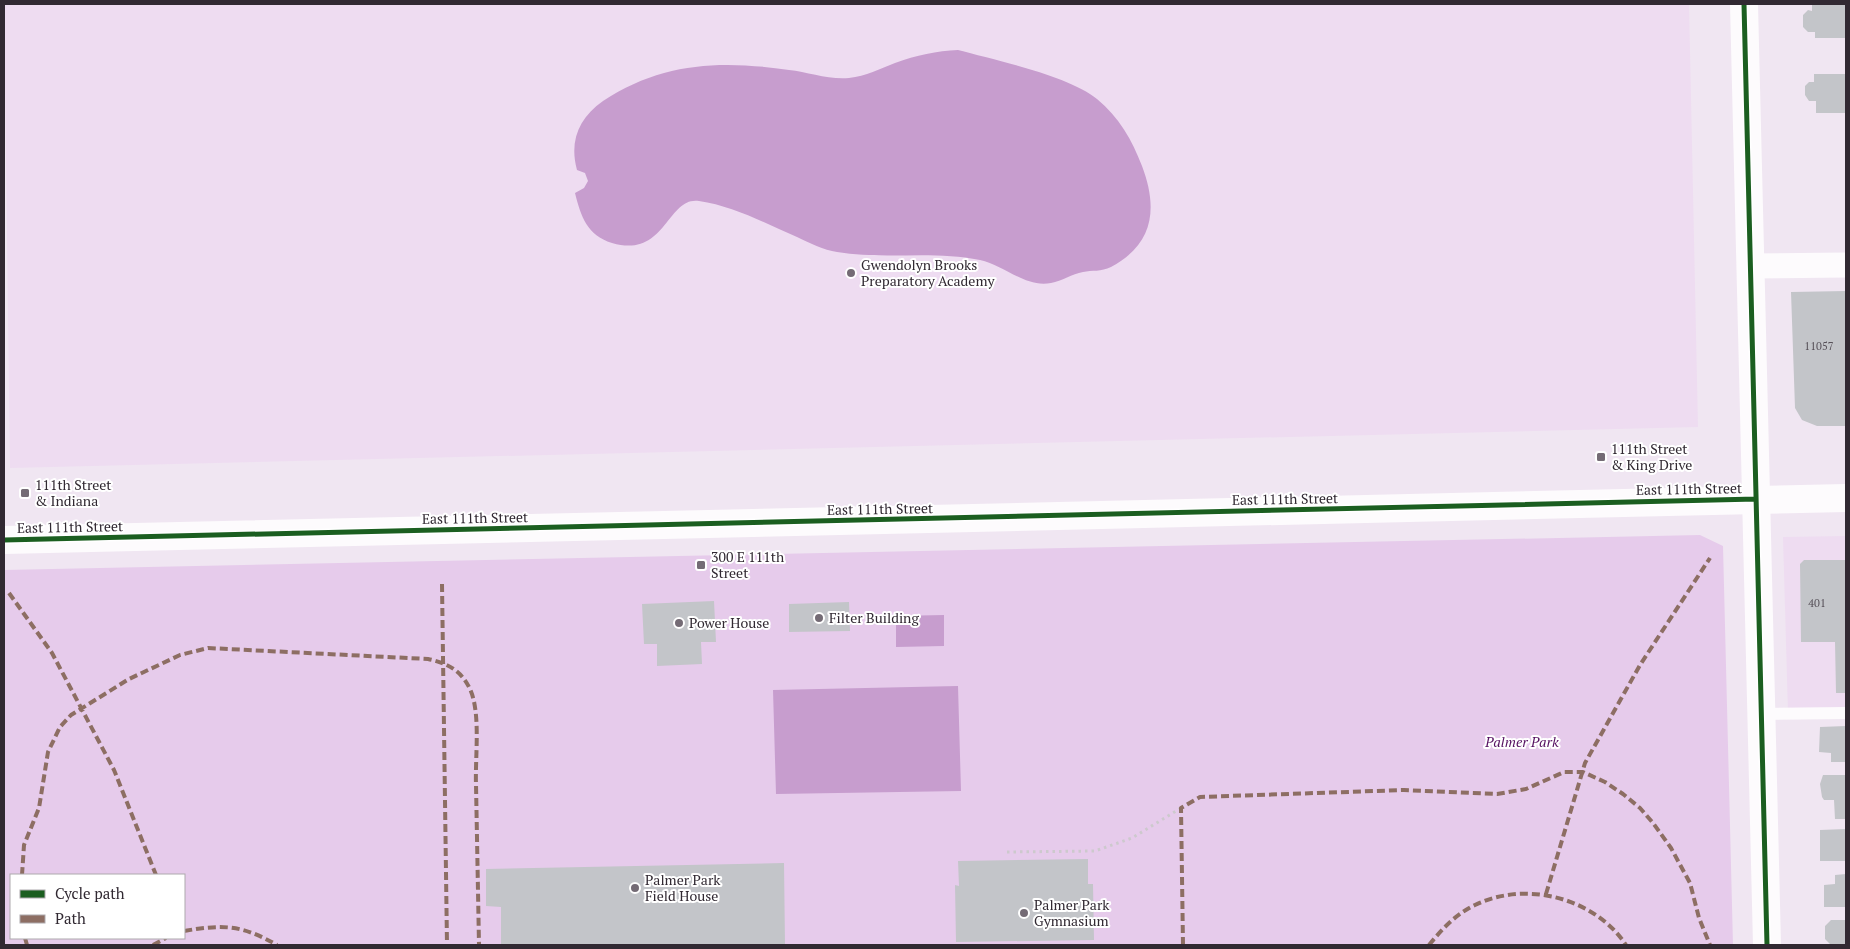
<svg xmlns="http://www.w3.org/2000/svg" width="1850" height="949" font-family="'PT Serif',serif">
<rect width="100%" height="100%" fill="#f0e6f2"/>
<path fill="#eedcf1" d="M 4,4 L 1689,4 L 1698,427 L 10,468 Z
M 1846,536 L 1846,713 L 1788,713 L 1783,537 Z"/>
<path fill="#e6cbeb" fill-rule="evenodd" d="M 1700,535 L 1723,546 L 1733,945 L 4,945 L 4,570 ZM 11,875 L 184,875 L 184,938 L 11,938 Z"/>
<path fill="#c79dce" d="M 958,50 C 995,60 1069,76 1097,99 C 1119,117 1132,140 1142,166 C 1158,208 1154,244 1111,267 C 1101,272 1092,270 1083,272 C 1072,274 1062,281 1051,283 C 1025,288 1004,265 980,260 C 932,250 885,260 837,252 C 824,250 809,243 797,237 C 765,223 733,206 699,201 C 667,196 666,259 612,243 C 587,235 581,217 575,193 L 584,188 L 588,181 L 585,173 L 577,170 C 569,141 579,118 603,101 C 662,62 721,60 789,70 C 808,72 829,80 849,78 C 866,76 880,69 895,63 C 916,55 937,51 958,50 Z
M 944,615 L 944,646 L 896,647 L 896,616 Z
M 958,686 L 961,791 L 776,794 L 773,690 Z"/>
<path fill="#c3c5c9" d="M 1812,4 L 1846,4 L 1846,38 L 1815,38 L 1815,32 L 1808,32 L 1803,27 L 1803,15 L 1808,10 L 1812,11 Z
M 1814,74 L 1846,74 L 1846,113 L 1816,113 L 1816,101 L 1809,101 L 1805,95 L 1805,86 L 1809,82 L 1814,82 Z
M 1846,291 L 1846,426 L 1817,426 L 1802,420 L 1795,408 L 1791,292 Z
M 1804,560 L 1846,560 L 1846,693 L 1836,693 L 1835,642 L 1801,642 L 1800,564 Z
M 714,601 L 716,642 L 701,642 L 702,664 L 657,666 L 657,644 L 644,644 L 642,604 Z
M 849,602 L 850,631 L 789,632 L 789,604 Z
M 1846,726 L 1846,762 L 1831,762 L 1831,753 L 1819,752 L 1820,727 Z
M 1823,775 L 1846,775 L 1846,819 L 1835,819 L 1834,800 L 1824,800 L 1822,797 L 1820,784 Z
M 1846,829 L 1846,861 L 1820,861 L 1820,830 Z
M 1088,859 L 1088,884 L 1093,884 L 1094,940 L 956,942 L 955,885 L 959,886 L 958,861 Z
M 784,863 L 785,945 L 501,945 L 501,907 L 486,906 L 486,869 Z
M 1846,874 L 1846,907 L 1824,907 L 1824,885 L 1835,884 L 1835,875 Z
M 1831,920 L 1846,920 L 1846,945 L 1830,944 L 1825,939 L 1825,926 Z"/>
<g fill="none" stroke-linecap="round" stroke-linejoin="round">
<path stroke="#cdc9cd" stroke-width="3" stroke-dasharray="2.5 4" stroke-linecap="butt" d="M 1007,852 L 1095,851 L 1132,838 L 1181,808"/>
<path stroke="#fdfbfd" stroke-width="12" d="M 1761,714 L 1846,713"/>
<path stroke="#fdfbfd" stroke-width="25" d="M 1750,266 L 1846,265"/>
<path stroke="#fdfbfd" stroke-width="28" d="M 1744,4 L 1767,945"/>
<path stroke="#fdfbfd" stroke-width="28" d="M 4,540 L 1846,498"/>
<path stroke="#8d6e63" stroke-width="4" stroke-dasharray="8 4" stroke-linecap="butt" d="M 442,584 L 447,945
M 9,593 L 52,653 L 114,770 L 156,875
M 22,875 L 24,845 L 39,808 L 48,752 L 60,727 L 71,715 L 129,679 L 180,655 L 208,648 L 428,659 C 447,663 461,670 470,689 C 481,713 475,757 476,784 C 477,838 478,891 479,945
M 1546,894 L 1585,763 L 1640,665 L 1710,558
M 184,931 C 224,924 242,925 277,945
M 25,938 L 27,945
M 153,945 L 166,938
M 1183,945 L 1181,808 L 1200,797 L 1404,790 L 1497,794 L 1526,789 L 1564,772 L 1583,772 L 1605,782 L 1623,794 L 1640,808 L 1653,823 L 1671,848 L 1690,883 L 1699,918 L 1710,945
M 1429,945 C 1442,929 1456,914 1475,905 C 1526,880 1595,898 1626,945"/>
<g stroke="#fff" stroke-width="8">
<path id="cycleway" d="M 1744,4 L 1767,945
M 4,540 L 1756,499"/>
</g>
<use href="#cycleway" stroke="#1b5e20" stroke-width="5"/>
</g>
<g fill="#746b75" stroke="#fff" stroke-width="2">
<circle cx="851" cy="273" r="5"/>
<rect x="1596" y="452" width="10" height="10" rx="2.5"/>
<rect x="20" y="488" width="10" height="10" rx="2.5"/>
<rect x="696" y="560" width="10" height="10" rx="2.5"/>
<circle cx="819" cy="618" r="5"/>
<circle cx="679" cy="623" r="5"/>
<circle cx="635" cy="888" r="5"/>
<circle cx="1024" cy="913" r="5"/>
</g>
<g text-anchor="middle" stroke-width="4" stroke-linejoin="round" paint-order="stroke">
<g font-size="11" fill="#565058">
<text x="1819" y="350">11057</text>
<text x="1817" y="607">401</text>
</g>
<g font-size="14" fill="#312932" stroke="#fff" text-anchor="start">
<text x="861" y="270">Gwendolyn Brooks<tspan x="861" dy="16">Preparatory Academy</tspan></text>
<text x="1611" y="454">111th Street<tspan x="1611" dy="16">&amp; King Drive</tspan></text>
<text x="35" y="490">111th Street<tspan x="35" dy="16">&amp; Indiana</tspan></text>
<text x="711" y="562">300 E 111th<tspan x="711" dy="16">Street</tspan></text>
<text x="829" y="623">Filter Building</text>
<text x="689" y="628">Power House</text>
<text x="645" y="885">Palmer Park<tspan x="645" dy="16">Field House</tspan></text>
<text x="1034" y="910">Palmer Park<tspan x="1034" dy="16">Gymnasium</tspan></text>
</g>
<g font-size="14" fill="#312932" stroke="#fff">
<text transform="translate(1689 489) rotate(-1)" y="5">East 111th Street</text>
<text transform="translate(1285 499) rotate(-1)" y="5">East 111th Street</text>
<text transform="translate(880 509) rotate(-1)" y="5">East 111th Street</text>
<text transform="translate(475 518) rotate(-1)" y="5">East 111th Street</text>
<text transform="translate(70 527) rotate(-1)" y="5">East 111th Street</text>
</g>
<g font-size="14" font-style="italic" fill="#551061" stroke="#fff">
<text x="1522" y="747">Palmer Park</text>
</g>
</g>
<rect width="1850" height="949" fill="none" stroke="#312932" stroke-width="10"/>
<rect x="10" y="874" width="175" height="65" fill="#ffffff" stroke="#ada9ad"/>
<rect x="20" y="890" width="25" height="8" fill="#1b5e20" stroke="#ada9ad"/>
<text x="55" y="899" font-size="15" fill="#312932">Cycle path</text>
<rect x="20" y="915" width="25" height="8" fill="#8d6e63" stroke="#ada9ad"/>
<text x="55" y="924" font-size="15" fill="#312932">Path</text>
</svg>
